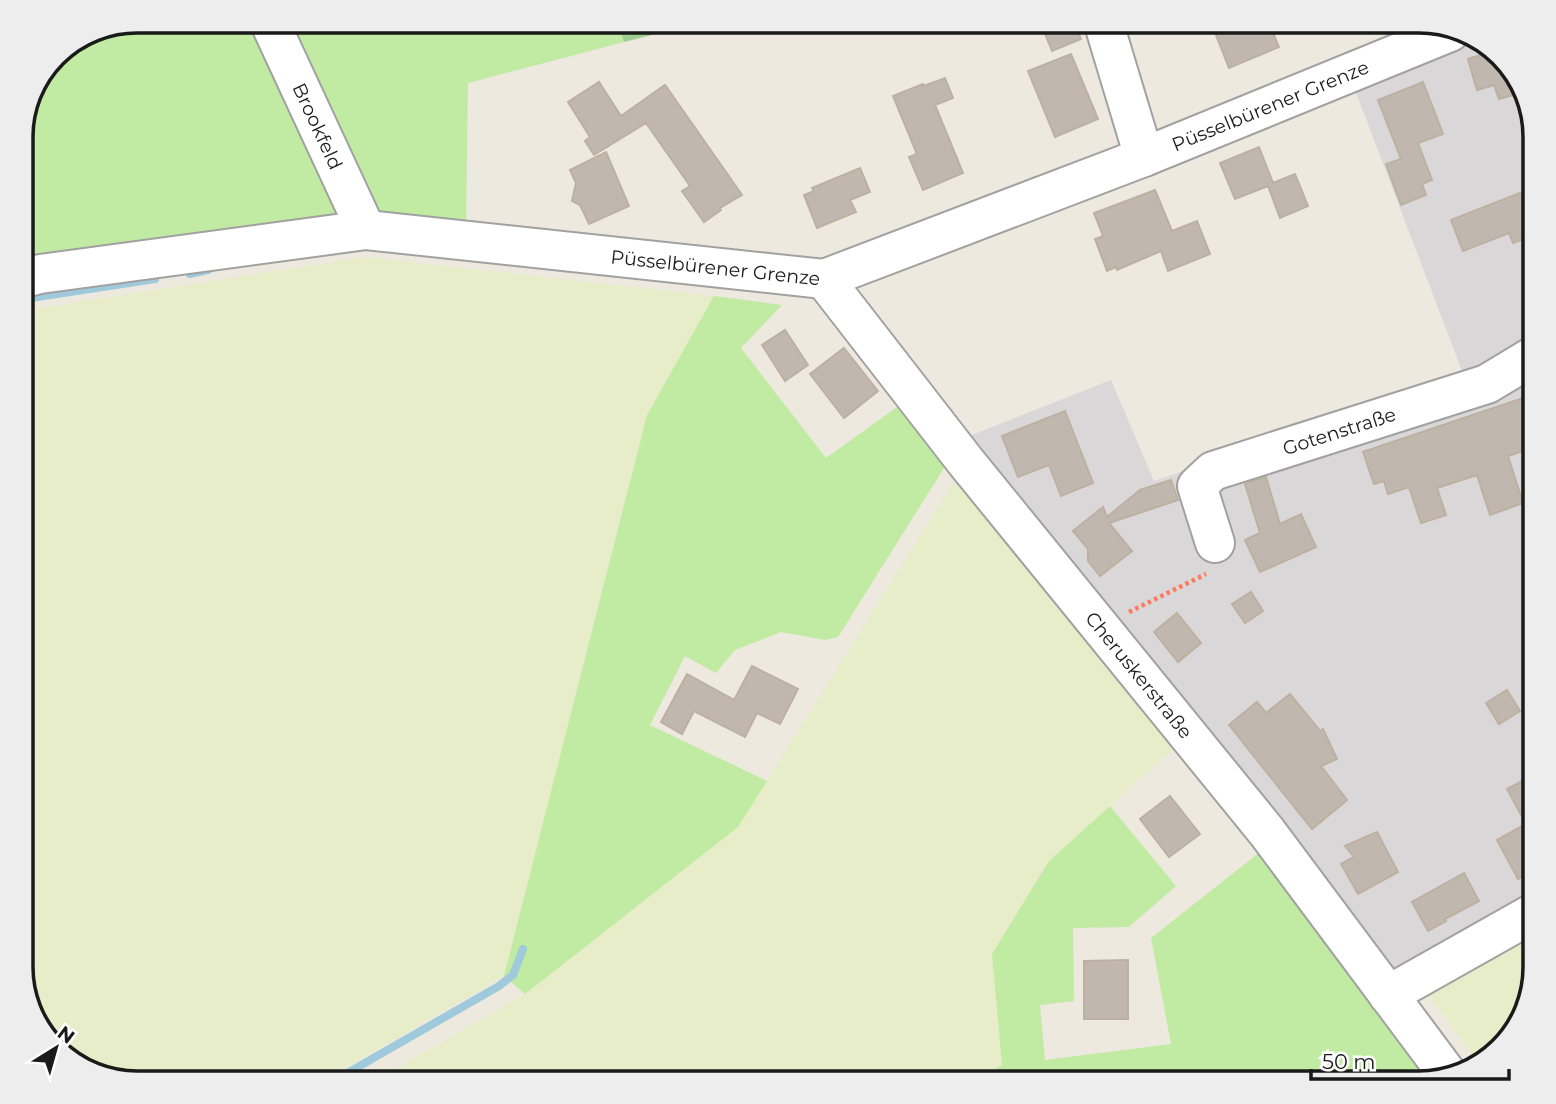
<svg xmlns="http://www.w3.org/2000/svg" width="1556" height="1104" font-family="Montserrat,sans-serif">
<rect width="100%" height="100%" fill="#ede9df"/>
<path fill="#d9d7d7" d="M 1466,37 L 1489,45 L 1523,85 L 1535,137 L 1535,897 L 1396,977 L 967,437 L 1111,380 L 1154,481 L 1464,376 L 1352,82 Z"/>
<path fill="#e8edc9" d="M 366,257 L 714,296 L 647,415 L 504,976 L 319,1083 L 137,1083 L 67,1059 L 36,1025 L 21,974 L 21,311 Z
M 970,480 L 1178,745 L 1049,861 L 992,954 L 1002,1065 L 973,1083 L 371,1083 L 525,994 L 738,827 L 952,485 Z
M 1535,932 L 1535,967 L 1511,1037 L 1479,1064 L 1425,991 Z"/>
<path fill="#c1eaa2" d="M 137,21 L 255,21 L 350,221 L 21,264 L 21,129 L 60,50 Z
M 280,21 L 617,21 L 624,42 L 468,83 L 466,228 L 370,212 Z
M 714,296 L 782,305 L 741,348 L 826,458 L 904,402 L 949,460 L 838,637 L 825,640 L 781,632 L 735,650 L 716,673 L 685,656 L 650,725 L 767,781 L 738,827 L 525,994 L 504,976 L 647,415 Z
M 1110,806 L 1176,886 L 1129,927 L 1073,928 L 1074,1001 L 1040,1005 L 1045,1060 L 1171,1044 L 1151,938 L 1260,852 L 1425,1071 L 1397,1083 L 973,1083 L 1002,1065 L 992,954 L 1049,861 Z"/>
<path fill="#a0ce92" d="M 617,21 L 660,21 L 664,32 L 624,42 Z"/>
<g fill="none" stroke-linecap="round" stroke-linejoin="round">
<path stroke="#9ecadc" stroke-width="8" d="M 190,274 L 208,270
M 31,298 L 155,279
M 330,1083 L 499,986 L 513,975 L 523,949"/>
</g>
<path fill="#c0b8af" stroke="#beb0a1" stroke-width="2" d="M 1040,21 L 1073,21 L 1081,39 L 1052,51 Z
M 1250,21 L 1268,21 L 1279,47 L 1229,68 L 1216,35 Z
M 1481,42 L 1489,45 L 1523,85 L 1524,92 L 1499,99 L 1494,85 L 1477,90 L 1468,59 L 1484,54 Z
M 1071,54 L 1098,119 L 1055,137 L 1028,71 Z
M 945,78 L 953,98 L 935,105 L 963,173 L 923,190 L 909,157 L 917,154 L 893,96 L 923,84 L 924,86 Z
M 599,82 L 621,116 L 665,85 L 742,195 L 720,208 L 721,210 L 704,222 L 682,191 L 690,186 L 646,123 L 594,155 L 585,141 L 590,137 L 568,102 Z
M 1423,82 L 1443,134 L 1418,143 L 1432,180 L 1422,184 L 1426,195 L 1401,205 L 1386,164 L 1401,159 L 1378,100 Z
M 1259,147 L 1273,183 L 1295,174 L 1308,206 L 1280,218 L 1268,186 L 1235,199 L 1220,163 Z
M 606,152 L 629,206 L 589,224 L 580,205 L 572,201 L 576,183 L 570,170 Z
M 860,168 L 870,192 L 850,200 L 856,212 L 817,228 L 804,195 L 814,191 L 812,188 Z
M 1535,187 L 1535,235 L 1513,243 L 1509,233 L 1463,251 L 1451,220 Z
M 1155,190 L 1172,231 L 1197,221 L 1210,254 L 1168,271 L 1161,251 L 1117,270 L 1116,267 L 1107,271 L 1095,239 L 1103,236 L 1094,213 Z
M 785,330 L 808,365 L 785,381 L 762,345 Z
M 844,348 L 878,391 L 844,418 L 810,374 Z
M 1535,394 L 1535,447 L 1508,456 L 1523,503 L 1490,515 L 1477,475 L 1437,488 L 1446,515 L 1421,523 L 1409,487 L 1388,494 L 1384,481 L 1374,484 L 1363,452 Z
M 1065,411 L 1093,483 L 1061,496 L 1049,465 L 1018,477 L 1002,436 Z
M 1266,477 L 1280,524 L 1301,514 L 1316,547 L 1260,572 L 1245,540 L 1260,533 L 1245,484 Z
M 1171,480 L 1178,500 L 1109,523 L 1132,551 L 1100,576 L 1088,561 L 1088,549 L 1073,531 L 1103,507 L 1107,517 L 1140,490 Z
M 1251,592 L 1263,611 L 1245,623 L 1232,604 Z
M 1177,613 L 1201,643 L 1178,662 L 1154,632 Z
M 752,666 L 798,689 L 780,724 L 757,713 L 745,737 L 694,711 L 682,734 L 661,722 L 687,674 L 734,700 Z
M 1507,690 L 1520,711 L 1499,724 L 1486,703 Z
M 1290,694 L 1320,731 L 1323,729 L 1337,759 L 1321,766 L 1347,800 L 1312,829 L 1229,725 L 1257,702 L 1266,713 Z
M 1528,778 L 1535,791 L 1535,870 L 1518,879 L 1497,840 L 1526,824 L 1507,789 Z
M 1170,796 L 1200,834 L 1169,857 L 1140,819 Z
M 1377,832 L 1398,872 L 1358,894 L 1341,864 L 1354,857 L 1345,846 Z
M 1464,873 L 1479,901 L 1445,919 L 1446,921 L 1428,931 L 1412,902 Z
M 1128,960 L 1128,1019 L 1084,1019 L 1084,961 Z"/>
<g fill="none" stroke-linecap="round" stroke-linejoin="round">
<g stroke="#a1a1a1" stroke-width="42">
<g id="minor">
<path id="s1" d="M 269,21 L 366,230"/>
<path d="M 1103,21 L 1144,157"/>
<path id="s2" d="M 21,279 L 40,274 L 366,230 L 824,279 L 1144,157 L 1450,32"/>
<path id="s3" d="M 824,279 L 966,462 L 1267,832 L 1449,1076"/>
<path id="s4" d="M 1215,543 L 1197,486 L 1213,471 L 1487,384 L 1535,355"/>
<path d="M 1388,995 L 1535,912"/>
</g>
</g>
<path stroke="#fd7a60" stroke-width="4.5" stroke-dasharray="3.5 3.5" stroke-linecap="butt" d="M 1129,612 L 1206,574"/>
<use href="#minor" stroke="#fff" stroke-width="38"/>
</g>
<g text-anchor="middle" stroke-width="5" stroke-linejoin="round" paint-order="stroke">
<g font-size="19" fill="#1a1a1a" stroke="#fff">
<text dy="7" stroke="none"><textPath href="#s2" startOffset="1288">Püsselbürener Grenze</textPath></text>
<text dy="7" stroke="none"><textPath href="#s1" startOffset="116">Brookfeld</textPath></text>
<text dy="7" stroke="none"><textPath href="#s2" startOffset="700">Püsselbürener Grenze</textPath></text>
<text dy="7" stroke="none"><textPath href="#s4" startOffset="214">Gotenstraße</textPath></text>
<text dy="7" stroke="none"><textPath href="#s3" startOffset="506">Cheruskerstraße</textPath></text>
</g>
</g>
<path d="M0 0H1556V1104H0ZM137 33H1419A104 104 0 0 1 1523 137V967A104 104 0 0 1 1419 1071H137A104 104 0 0 1 33 967V137A104 104 0 0 1 137 33Z" fill="#ededed" fill-rule="evenodd"/>
<path fill="none" stroke="#1a1a1a" stroke-width="3.5" d="M137 33H1419A104 104 0 0 1 1523 137V967A104 104 0 0 1 1419 1071H137A104 104 0 0 1 33 967V137A104 104 0 0 1 137 33Z"/>
<g transform="translate(56 1048) rotate(37)" stroke="#ffffff" stroke-width="5" paint-order="stroke">
<path d="M0-5L12 26L0 18L-12 26Z" fill="#1a1a1a"/>
<text y="-10" font-size="19" font-weight="bold" text-anchor="middle" fill="#1a1a1a">N</text>
</g>
<path d="M1311 1069v10h198v-10" fill="none" stroke="#1a1a1a" stroke-width="3.5"/>
<text x="1322" y="1069" font-size="21" fill="#1a1a1a" stroke="#ffffff" stroke-width="5" paint-order="stroke">50 m</text>
</svg>
